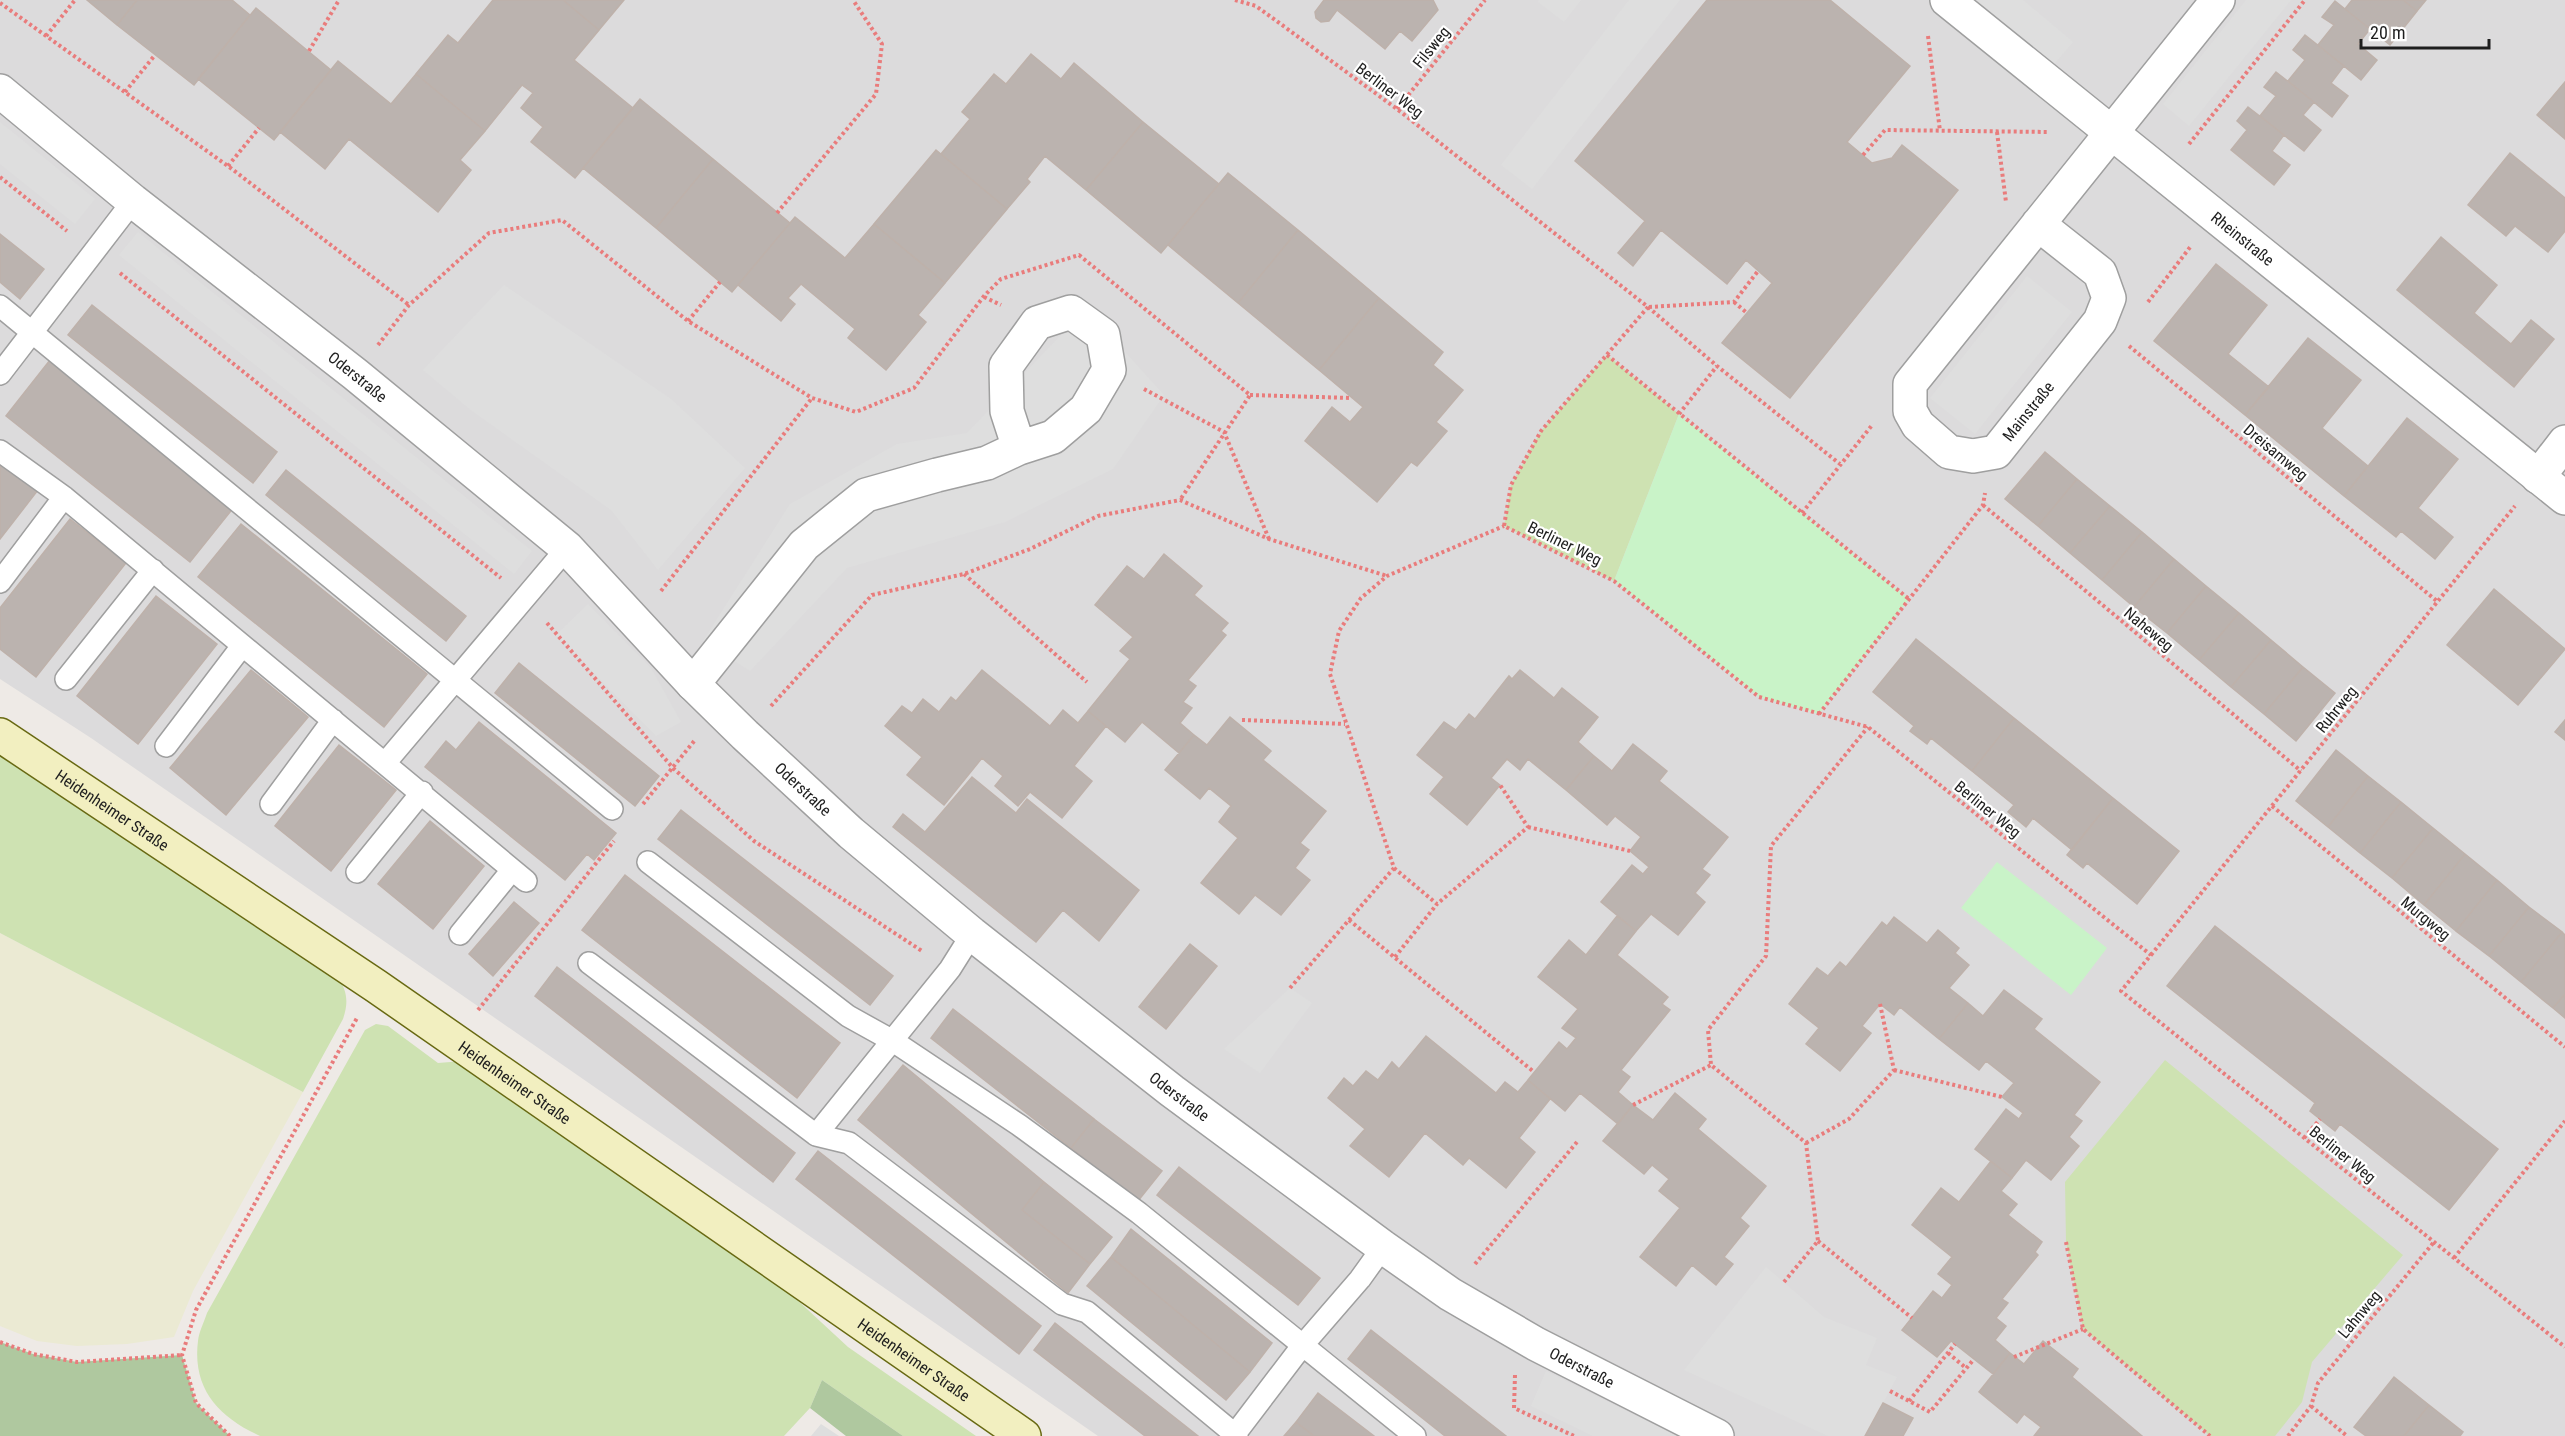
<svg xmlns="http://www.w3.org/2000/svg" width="2565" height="1436" font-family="'Roboto Condensed',sans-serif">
<rect width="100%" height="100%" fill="#eeeae6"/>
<path fill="#dcdbdc" d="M 0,0 L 2565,0 L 2565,1436 L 1098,1436 L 91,738 L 0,679 Z"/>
<path fill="#ebead3" d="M 0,933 L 303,1092 L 193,1291 L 174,1337 L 127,1344 L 77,1346 L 37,1341 L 0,1326 Z"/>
<path fill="#cee2b2" d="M 1607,355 L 1679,414 L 1614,581 L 1504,526 L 1511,485 L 1541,431 Z
M 0,752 L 337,975 C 347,991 349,1001 343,1019 L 303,1092 L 0,933 Z
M 376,1024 L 388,1026 L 438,1063 L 463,1061 L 781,1285 L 848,1347 L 976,1436 L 903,1436 L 822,1380 L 810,1408 L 784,1436 L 260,1436 C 219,1417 192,1389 198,1341 C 199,1332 204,1322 207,1313 L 365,1030 Z
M 2165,1060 L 2403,1255 L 2312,1362 L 2302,1402 L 2275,1436 L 2210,1436 L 2083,1329 L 2066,1242 L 2065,1182 Z"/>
<path fill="#afc89f" d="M 0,1342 L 33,1354 L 77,1362 L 182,1355 L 196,1403 L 230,1436 L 0,1436 Z
M 822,1380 L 903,1436 L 846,1436 L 810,1408 Z"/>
<path fill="#c9f3c8" d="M 1679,414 L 1909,599 L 1819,714 L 1759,697 L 1614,581 Z
M 1997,862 L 2107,948 L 2071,995 L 1961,908 Z"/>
<path fill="#dedede" d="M 1539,0 L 1581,0 L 1564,22 L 1538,2 Z
M 1629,0 L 1680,0 L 1532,189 L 1501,165 Z
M 1967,0 L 2023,0 L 2073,42 L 2050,69 Z
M 2246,0 L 2291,0 L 2189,126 L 2163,104 Z
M 0,122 L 95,199 L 75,224 L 0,164 Z
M 138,232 L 532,551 L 514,574 L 119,255 Z
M 2027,276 L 2072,312 L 1975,434 L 1930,398 Z
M 504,285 L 671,399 L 745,468 L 658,570 L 611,510 L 472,411 L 423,370 Z
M 1086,309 L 1164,395 L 1113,469 L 1005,522 L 847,568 L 750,671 L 703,641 L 790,504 L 897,444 L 967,433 Z
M 588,604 L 651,668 L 681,722 L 656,736 L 556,635 Z
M 1290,988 L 1312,1003 L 1260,1073 L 1224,1049 Z
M 1766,1267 L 1824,1317 L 1877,1338 L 1866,1365 L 1897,1377 L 1865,1436 L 1828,1436 L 1684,1370 Z
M 1546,1371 L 1677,1436 L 1593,1436 L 1531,1406 Z
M 821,1424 L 839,1436 L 811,1436 Z"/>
<path fill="#bbb3af" stroke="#beb1aa" stroke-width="1.5" d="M 87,0 L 137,0 L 117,25 Z
M 137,0 L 232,0 L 250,15 L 194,85 L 117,25 Z
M 493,0 L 563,0 L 599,30 L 574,60 L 633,108 L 575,178 L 531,142 L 543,127 L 521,108 L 533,93 L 522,85 L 485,131 L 416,74 L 448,35 L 458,43 Z
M 563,0 L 624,0 L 599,30 Z
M 1324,0 L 1433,0 L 1438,10 L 1412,41 L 1400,31 L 1385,49 L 1337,10 L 1329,21 L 1321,22 L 1316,18 L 1315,12 Z
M 1707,0 L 1830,0 L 1910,66 L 1847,142 L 1872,163 L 1892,158 L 1902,145 L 1958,190 L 1790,398 L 1722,343 L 1772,283 L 1746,260 L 1727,284 L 1661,230 L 1633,266 L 1618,253 L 1645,221 L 1575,161 Z
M 2352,0 L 2403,0 L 2417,11 L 2390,45 L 2345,9 Z
M 2403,0 L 2426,0 L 2417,11 Z
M 2335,1 L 2370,29 L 2358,44 L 2377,60 L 2361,80 L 2318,45 L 2334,25 L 2322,17 Z
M 256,8 L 331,70 L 274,140 L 198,79 Z
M 2305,35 L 2344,66 L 2331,83 L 2348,96 L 2332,117 L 2288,81 L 2305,60 L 2293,50 Z
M 1031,54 L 1061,79 L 1074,63 L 1143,122 L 1086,190 L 1045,156 L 1027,179 L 1030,182 L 1007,209 L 941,154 L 970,119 L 962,112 L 994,74 L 1006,84 Z
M 338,61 L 391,104 L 416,74 L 485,131 L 460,160 L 471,170 L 438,212 L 349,139 L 325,169 L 280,132 Z
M 2276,72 L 2314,102 L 2303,115 L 2321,130 L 2304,151 L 2260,116 L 2276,96 L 2264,87 Z
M 2565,82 L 2565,139 L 2537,115 Z
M 640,99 L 713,159 L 656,228 L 583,168 Z
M 2248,107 L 2284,135 L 2272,151 L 2290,165 L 2274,185 L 2231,150 L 2247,130 L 2237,121 Z
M 1143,122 L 1219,184 L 1161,253 L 1086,190 Z
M 936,150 L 1007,209 L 945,283 L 874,224 Z
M 2510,153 L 2565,198 L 2565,231 L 2548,252 L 2515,226 L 2506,236 L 2468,205 Z
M 713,159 L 790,223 L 732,292 L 656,228 Z
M 1228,173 L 1298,230 L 1238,303 L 1168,245 Z
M 795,217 L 845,258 L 874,224 L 945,283 L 918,315 L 926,322 L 886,370 L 848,338 L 855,329 L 801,284 L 788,298 L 795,304 L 781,321 L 738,285 Z
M 1298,230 L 1379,298 L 1319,370 L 1238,303 Z
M 0,234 L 44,269 L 20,299 L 0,282 Z
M 2441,237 L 2497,285 L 2474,313 L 2511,344 L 2531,320 L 2554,339 L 2514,387 L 2397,290 Z
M 2216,264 L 2267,305 L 2228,354 L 2269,387 L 2245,415 L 2154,341 Z
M 1379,298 L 1443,352 L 1433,365 L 1463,390 L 1436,422 L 1447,431 L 1417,466 L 1411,462 L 1377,502 L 1305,441 L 1332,407 L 1350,422 L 1363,407 L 1319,370 Z
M 92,305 L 277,452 L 253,483 L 68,335 Z
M 2308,338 L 2361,380 L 2322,428 L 2368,466 L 2344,496 L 2245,415 Z
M 50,360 L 234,507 L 190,562 L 6,416 Z
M 2407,418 L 2458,459 L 2418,508 L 2453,537 L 2435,559 L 2401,531 L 2396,537 L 2344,496 Z
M 2045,452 L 2077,479 L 2038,526 L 2005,499 Z
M 0,463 L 38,490 L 0,539 Z
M 286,470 L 466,616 L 446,641 L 266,495 Z
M 2077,479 L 2110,506 L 2070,553 L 2038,526 Z
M 2110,506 L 2142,532 L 2102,580 L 2070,553 Z
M 70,519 L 126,563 L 36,677 L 0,649 L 0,608 Z
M 241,524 L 427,674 L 384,727 L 198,577 Z
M 2142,532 L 2174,559 L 2134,607 L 2102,580 Z
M 1164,554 L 1202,586 L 1194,595 L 1228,623 L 1221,631 L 1226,635 L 1188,680 L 1196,686 L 1183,702 L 1192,708 L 1180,723 L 1194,735 L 1179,753 L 1142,722 L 1125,742 L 1088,711 L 1130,659 L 1120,651 L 1133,637 L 1095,605 L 1127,566 L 1144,579 Z
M 2174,559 L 2206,586 L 2167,633 L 2134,607 Z
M 2206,586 L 2239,613 L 2199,660 L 2167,633 Z
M 2494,589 L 2565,649 L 2518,705 L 2447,645 Z
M 156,596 L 217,644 L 138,744 L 77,696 Z
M 2239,613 L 2271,640 L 2231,687 L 2199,660 Z
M 1916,639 L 2014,718 L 1972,771 L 1931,738 L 1927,744 L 1910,731 L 1914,726 L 1873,692 Z
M 2271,640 L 2303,667 L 2264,714 L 2231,687 Z
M 519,663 L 659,776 L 635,806 L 495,693 Z
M 2303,667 L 2335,693 L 2296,741 L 2264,714 Z
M 251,670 L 308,717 L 226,815 L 170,768 Z
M 982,670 L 1050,726 L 1063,710 L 1078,723 L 1088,711 L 1106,726 L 1074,766 L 1092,781 L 1062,818 L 1030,792 L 1018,806 L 995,786 L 1003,776 L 982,758 L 944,805 L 907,775 L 922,757 L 885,726 L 902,706 L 912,713 L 923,699 L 939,712 L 951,697 L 956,701 Z
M 1520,670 L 1554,698 L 1562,688 L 1598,717 L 1578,742 L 1594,756 L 1566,790 L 1528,759 L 1520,770 L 1507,759 L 1491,778 L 1500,785 L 1467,825 L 1430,794 L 1444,777 L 1417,755 L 1444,722 L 1456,730 L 1469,714 L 1475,719 L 1509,676 L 1512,679 Z
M 1230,717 L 1271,751 L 1263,760 L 1326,811 L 1300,843 L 1309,850 L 1295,868 L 1310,880 L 1281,915 L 1255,895 L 1239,914 L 1201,883 L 1238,838 L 1219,822 L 1231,806 L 1209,788 L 1200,799 L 1165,770 L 1194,735 L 1207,745 Z
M 2014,718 L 2113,798 L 2072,850 L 2033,818 L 2026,827 L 2008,812 L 2014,805 L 1972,771 Z
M 2565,720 L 2565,740 L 2555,732 Z
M 479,722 L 616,833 L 594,860 L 587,854 L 565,880 L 425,767 L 446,741 L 456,750 Z
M 1633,744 L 1667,771 L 1659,781 L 1728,837 L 1702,869 L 1710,875 L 1695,893 L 1705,902 L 1678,935 L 1651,914 L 1636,931 L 1601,902 L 1632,865 L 1643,874 L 1649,867 L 1630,851 L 1641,837 L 1615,816 L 1607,825 L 1566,790 L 1594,756 L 1612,771 Z
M 339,745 L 396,790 L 331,871 L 275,826 Z
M 2336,750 L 2368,776 L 2328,827 L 2296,801 Z
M 2368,776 L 2401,802 L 2360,853 L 2328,827 Z
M 972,777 L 1016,813 L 1027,799 L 1139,890 L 1099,941 L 1063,910 L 1036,942 L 893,827 L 903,814 L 925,832 Z
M 2113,798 L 2179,851 L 2137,904 L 2087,863 L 2083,868 L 2067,855 Z
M 2401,802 L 2433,828 L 2392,878 L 2360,853 Z
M 681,810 L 893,976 L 870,1005 L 658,839 Z
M 430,821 L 484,866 L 433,929 L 378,884 Z
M 2433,828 L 2465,854 L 2424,905 L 2392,878 Z
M 2465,854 L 2497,880 L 2456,931 L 2424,905 Z
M 625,875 L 840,1043 L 797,1098 L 582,930 Z
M 2497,880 L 2529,907 L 2489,956 L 2456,931 Z
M 514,902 L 539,923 L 493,976 L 469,954 Z
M 2529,907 L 2562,932 L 2521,982 L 2489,956 Z
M 1617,916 L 1636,931 L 1617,955 L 1668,997 L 1662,1004 L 1670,1010 L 1621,1070 L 1630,1077 L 1618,1092 L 1633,1105 L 1618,1124 L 1580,1093 L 1565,1111 L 1528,1080 L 1559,1042 L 1567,1049 L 1576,1038 L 1562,1028 L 1578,1009 L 1538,977 L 1569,940 L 1586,955 Z
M 1894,917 L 1927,943 L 1938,930 L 1959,948 L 1955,953 L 1969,965 L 1949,988 L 1968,1003 L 1939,1039 L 1900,1007 L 1894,1015 L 1880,1004 L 1862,1026 L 1871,1033 L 1840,1071 L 1806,1044 L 1819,1028 L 1789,1004 L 1817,968 L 1828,976 L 1840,962 L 1846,967 L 1882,922 L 1887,926 Z
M 2215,926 L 2498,1149 L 2449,1210 L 2340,1124 L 2335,1131 L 2310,1111 L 2315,1103 L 2167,986 Z
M 2562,932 L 2565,935 L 2565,994 L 2553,1008 L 2521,982 Z
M 1190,944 L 1217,966 L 1166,1029 L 1139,1007 Z
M 557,967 L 795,1153 L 773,1182 L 535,996 Z
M 2004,990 L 2042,1019 L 2034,1029 L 2100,1082 L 2074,1115 L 2082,1121 L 2069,1137 L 2079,1146 L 2051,1180 L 2026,1160 L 2012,1178 L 1975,1149 L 2006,1109 L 2019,1119 L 2023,1113 L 2002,1097 L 2014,1083 L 1986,1061 L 1979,1070 L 1939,1039 L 1968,1003 L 1983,1016 Z
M 2565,994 L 2565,1018 L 2553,1008 Z
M 953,1009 L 1094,1119 L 1071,1148 L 931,1038 Z
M 1426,1036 L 1496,1093 L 1505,1082 L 1518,1092 L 1528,1080 L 1550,1099 L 1519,1138 L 1535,1152 L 1506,1188 L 1469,1158 L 1463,1165 L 1425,1133 L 1389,1177 L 1350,1146 L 1365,1129 L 1328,1098 L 1344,1078 L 1353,1086 L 1366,1071 L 1378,1080 L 1392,1062 L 1399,1069 Z
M 903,1065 L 1044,1182 L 1022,1210 L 1090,1264 L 1068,1293 L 858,1120 Z
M 1675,1093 L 1706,1119 L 1698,1129 L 1766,1186 L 1740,1218 L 1749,1226 L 1724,1257 L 1733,1264 L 1716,1285 L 1692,1265 L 1676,1286 L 1640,1257 L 1680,1208 L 1659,1191 L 1669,1179 L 1652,1165 L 1644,1174 L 1603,1141 L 1633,1105 L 1653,1120 Z
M 1094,1119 L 1162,1171 L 1138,1201 L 1071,1148 Z
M 818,1151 L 1041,1326 L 1019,1354 L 796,1179 Z
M 1991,1161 L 2012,1178 L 2001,1191 L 2017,1204 L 2008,1215 L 2042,1242 L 2035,1252 L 2038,1255 L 2002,1299 L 2008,1303 L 1996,1318 L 2006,1326 L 1995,1340 L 2010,1353 L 1993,1374 L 1951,1341 L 1937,1357 L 1902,1330 L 1933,1291 L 1942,1298 L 1952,1285 L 1938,1274 L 1952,1257 L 1912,1225 L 1941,1188 L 1959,1202 Z
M 1179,1167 L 1320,1278 L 1298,1305 L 1157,1195 Z
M 1044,1182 L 1112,1237 L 1090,1264 L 1022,1210 Z
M 1131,1229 L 1272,1343 L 1250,1372 L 1111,1257 Z
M 1111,1257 L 1250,1372 L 1226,1400 L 1087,1286 Z
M 1055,1323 L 1198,1436 L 1145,1436 L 1034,1350 Z
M 1371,1330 L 1506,1436 L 1445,1436 L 1348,1359 Z
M 2043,1341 L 2078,1369 L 2072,1377 L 2142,1436 L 2034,1436 L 2041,1427 L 2024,1414 L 2017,1423 L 1979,1392 L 2010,1353 L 2024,1364 Z
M 2394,1377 L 2429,1405 L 2404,1436 L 2366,1436 L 2354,1427 Z
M 1318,1393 L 1374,1436 L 1314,1436 L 1296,1422 Z
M 1883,1403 L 1913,1418 L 1903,1436 L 1865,1436 Z
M 2429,1405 L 2463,1432 L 2460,1436 L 2404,1436 Z
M 1296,1422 L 1314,1436 L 1284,1436 Z"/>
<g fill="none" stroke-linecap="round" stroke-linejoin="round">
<g stroke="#9f9f9f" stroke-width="24">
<path id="lane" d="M 0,306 L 612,809
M 0,374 L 133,201
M 0,451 L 64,497 L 526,881
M 0,582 L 64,497
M 66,679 L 153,570
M 166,746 L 242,646
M 386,762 L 567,548
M 271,804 L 333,720
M 648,862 L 848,1016 L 893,1041 L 1019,1125 L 1139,1213 L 1415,1436
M 357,872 L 422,792
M 460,934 L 512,870
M 589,963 L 816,1135 L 849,1143 L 1062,1304 L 1087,1312 L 1237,1436
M 816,1135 L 950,969 L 972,934
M 1235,1434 L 1302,1346 L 1360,1279 L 1383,1247"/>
</g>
<g stroke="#9f9f9f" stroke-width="36">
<g id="street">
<path id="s1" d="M 1947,0 L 2565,498"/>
<path id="s2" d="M 0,91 L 133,201 L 355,374 L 567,548 L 693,684 L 745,735 L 851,833 L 972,934 L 1172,1091 L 1383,1247 L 1450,1294 L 1536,1344 L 1717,1436"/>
<path d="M 2038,224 L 2100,273 L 2109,298 L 2100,321 L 1996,452 L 1973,456 L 1949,452 L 1918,425 L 1910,411 L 1910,384 L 2218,0"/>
<path d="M 2538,477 L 2565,442"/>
<path d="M 693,684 L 804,545 L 866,495 L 937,475 L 987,463 L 1019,448 L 1053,437 L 1086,409 L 1109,370 L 1103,335 L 1071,312 L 1037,323 L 1006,366 L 1007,411 L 1019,448"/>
</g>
</g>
<g stroke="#686912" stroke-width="36">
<g id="secondary">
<path id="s3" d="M 0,735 L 376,986 L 1024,1436"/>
</g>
</g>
<path stroke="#e97c7c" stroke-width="4" stroke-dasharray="3 3" stroke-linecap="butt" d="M 1235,0 L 1256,6 L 1397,109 L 1648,307 L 1541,431 L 1511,485 L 1504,526 L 1614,581 L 1759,697 L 1868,727 L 2151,955 L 2121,991 L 2565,1347
M 0,3 L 228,166 L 409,305
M 46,36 L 75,0
M 1928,36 L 1940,131
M 309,51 L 339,0
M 125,92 L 155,55
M 1397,109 L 1485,0
M 1997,132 L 2006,202
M 2189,144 L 2305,0
M 1863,155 L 1885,130 L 2048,132
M 228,166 L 259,128
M 0,177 L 67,231
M 777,213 L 876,94 L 882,44 L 853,0
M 120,273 L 501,578
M 984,297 L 1001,305
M 1734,302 L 1747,313
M 2148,302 L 2191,246
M 1648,307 L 1717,366 L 1840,464
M 1649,307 L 1734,302 L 1758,271
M 688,321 L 720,282
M 378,345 L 409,305 L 489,233 L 562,220 L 688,321 L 812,398 L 856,412 L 914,388 L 984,296 L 1001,279 L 1079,255 L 1250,395 L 1180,500
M 2129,346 L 2438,602
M 1607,355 L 1909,599
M 1144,389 L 1224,432 L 1269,539
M 1250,395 L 1352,398
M 1679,414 L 1717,366
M 1983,505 L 2301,771
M 1802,513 L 1873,424
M 964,574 L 1087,682
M 661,591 L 812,398
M 547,623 L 673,768 L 754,841 L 922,951
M 771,706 L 872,595 L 964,574 L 1030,549 L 1098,516 L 1180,500 L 1269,539 L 1387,576
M 1819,714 L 1983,505 L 1985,493
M 1242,720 L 1345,724
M 643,804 L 695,740
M 2272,806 L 2565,1047
M 1528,827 L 1630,851
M 1394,868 L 1437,904 L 1528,827 L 1500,785
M 1349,920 L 1534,1072
M 2151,955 L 2515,506
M 1395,957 L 1437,904
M 1290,988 L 1394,868 L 1330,674 L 1339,631 L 1361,598 L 1387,576 L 1504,526
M 1880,1004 L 1894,1070
M 478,1010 L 614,841
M 1894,1070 L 2002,1097
M 1633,1105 L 1711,1065
M 2304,1138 L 2320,1119
M 1806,1143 L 1849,1119 L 1894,1070
M 1818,1241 L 1912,1318
M 2066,1242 L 2083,1329 L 2210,1436
M 2454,1258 L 2565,1121
M 1475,1264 L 1577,1142
M 1784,1282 L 1818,1241 L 1806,1143 L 1711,1065 L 1708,1030 L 1766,956 L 1771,846 L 1868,727
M 0,1342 L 33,1354 L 77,1362 L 182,1355
M 1948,1353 L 1966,1368
M 2014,1357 L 2083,1329
M 1515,1375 L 1514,1408 L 1574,1436
M 1890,1391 L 1930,1412 L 1974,1359
M 1909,1401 L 1955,1344
M 2311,1406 L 2347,1436
M 230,1436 L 196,1403 L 182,1355 L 196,1310 L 357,1018
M 2288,1436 L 2311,1406 L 2318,1383 L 2434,1242"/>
<use href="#lane" stroke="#fff" stroke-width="21"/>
<use href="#street" stroke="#fff" stroke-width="33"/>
<use href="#secondary" stroke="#f2efc0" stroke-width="33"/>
</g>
<g text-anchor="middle" stroke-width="4.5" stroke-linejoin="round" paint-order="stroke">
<g font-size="16" fill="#1e1e1e" stroke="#fff">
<text transform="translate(1431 47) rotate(-51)" y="6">Filsweg</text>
<text transform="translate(1390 90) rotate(37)" y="6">Berliner Weg</text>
<text dy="6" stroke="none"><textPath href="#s1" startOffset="380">Rheinstraße</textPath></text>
<text dy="6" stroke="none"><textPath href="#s2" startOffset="458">Oderstraße</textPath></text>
<text transform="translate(2028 411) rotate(-51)" y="6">Mainstraße</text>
<text transform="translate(2276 452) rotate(40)" y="6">Dreisamweg</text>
<text transform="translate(1565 543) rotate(26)" y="6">Berliner Weg</text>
<text transform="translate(2149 629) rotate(40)" y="6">Naheweg</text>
<text transform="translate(2336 709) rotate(-51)" y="6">Ruhrweg</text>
<text dy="6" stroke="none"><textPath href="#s2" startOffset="1066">Oderstraße</textPath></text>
<text transform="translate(1988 809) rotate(39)" y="6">Berliner Weg</text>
<text dy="6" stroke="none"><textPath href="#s3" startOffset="135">Heidenheimer Straße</textPath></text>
<text transform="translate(2426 918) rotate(40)" y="6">Murgweg</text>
<text dy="6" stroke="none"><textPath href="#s3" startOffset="621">Heidenheimer Straße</textPath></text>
<text dy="6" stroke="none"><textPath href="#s2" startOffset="1552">Oderstraße</textPath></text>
<text transform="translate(2343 1154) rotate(39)" y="6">Berliner Weg</text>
<text transform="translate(2359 1314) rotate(-50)" y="6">Lahnweg</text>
<text dy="6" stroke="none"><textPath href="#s3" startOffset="1107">Heidenheimer Straße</textPath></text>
<text dy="6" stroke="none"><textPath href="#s2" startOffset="2038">Oderstraße</textPath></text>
</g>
</g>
<path d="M2361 39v9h128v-9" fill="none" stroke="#1e1e1e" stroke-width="3"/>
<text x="2370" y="39" font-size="18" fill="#1e1e1e" stroke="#ffffff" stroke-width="4.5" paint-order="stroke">20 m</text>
</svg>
